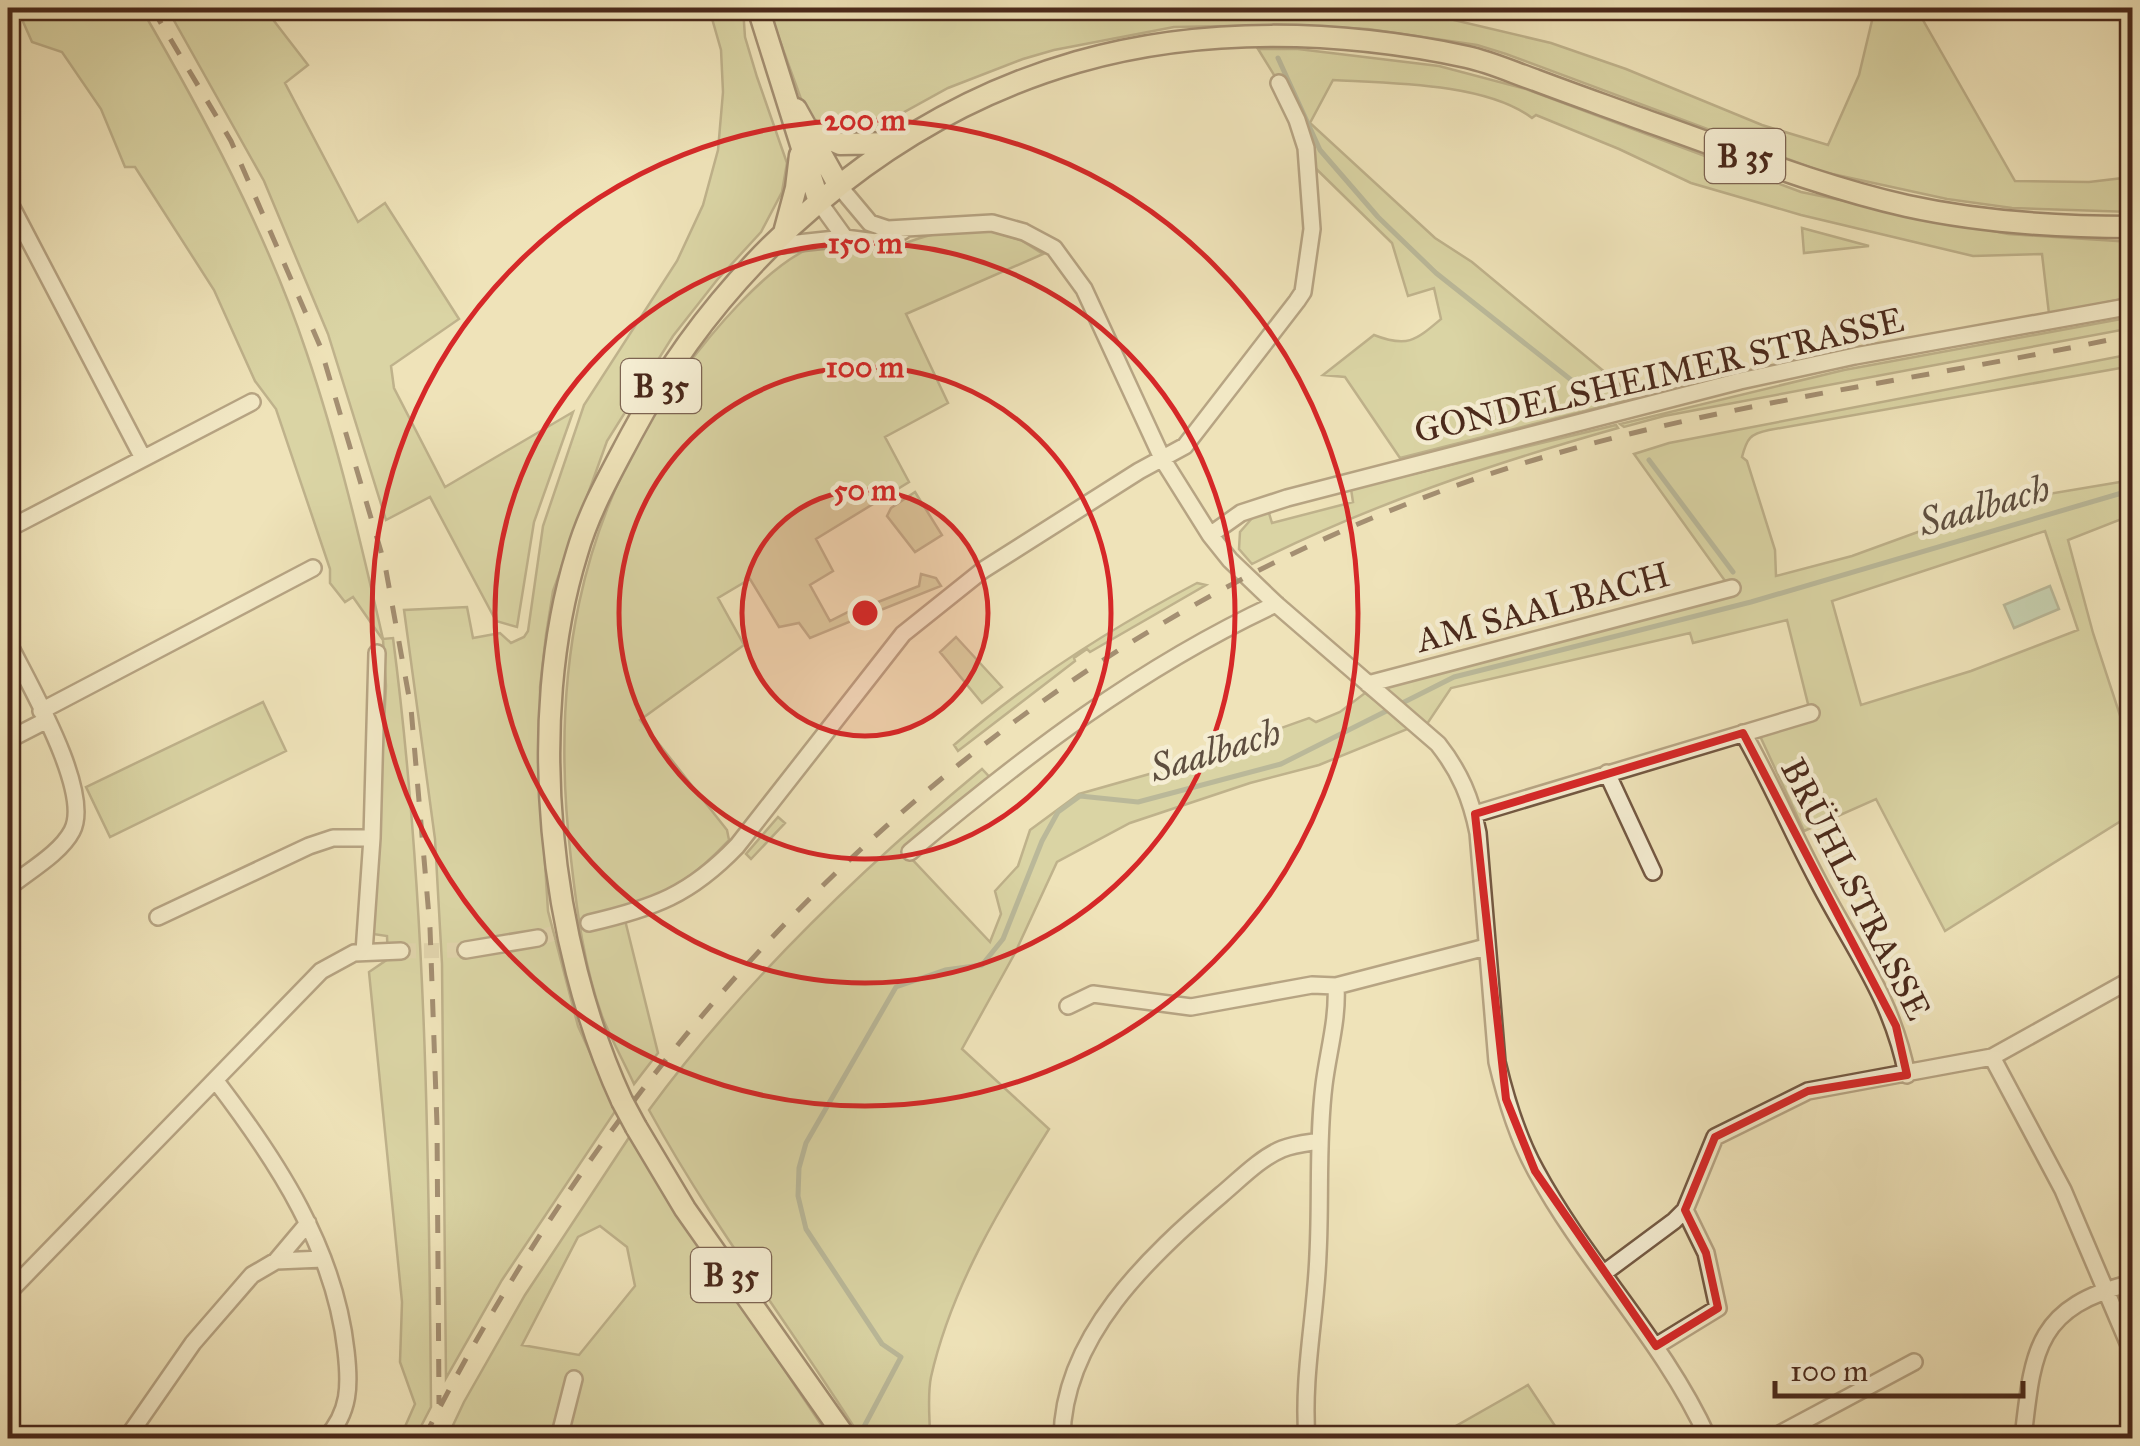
<svg xmlns="http://www.w3.org/2000/svg" width="2140" height="1446" font-family="'IM FELL Great Primer',serif">
<rect width="100%" height="100%" fill="#efe3b9"/>
<filter id="stains"><feTurbulence type="fractalNoise" baseFrequency=".002" numOctaves="4"/><feColorMatrix values="0 0 0 0 .2 0 0 0 0 .09 0 0 0 0 .02 0 0 0 .5 -.17"/></filter>
<radialGradient id="worn" r=".72"><stop offset=".6" stop-color="#630" stop-opacity="0"/><stop offset="1" stop-color="#630" stop-opacity=".3"/></radialGradient>
<path fill="#c0c18b" stroke="#857553" stroke-width="2.5" fill-rule="evenodd" d="M 17,8 L 141,8 C 203,114 267,234 306,351 C 338,445 361,543 383,639 L 393,638 C 426,892 429,1151 431,1407 L 415,1438 L 400,1438 L 415,1404 L 400,1362 L 402,1302 L 369,972 L 388,959 L 387,936 L 373,934 L 386,686 L 383,640 L 353,597 L 345,602 L 330,583 L 330,569 L 276,409 L 255,381 L 214,290 L 135,167 L 125,167 L 101,109 L 62,52 L 32,42 Z
M 167,8 L 264,8 L 308,65 L 285,83 L 358,222 L 385,203 L 459,319 L 391,366 L 394,388 L 445,487 L 573,412 L 534,522 L 517,627 L 496,621 L 430,497 L 386,520 L 328,334 L 264,181 Z
M 709,8 L 743,8 L 745,37 L 757,77 L 787,163 L 782,192 L 761,232 L 717,280 L 673,336 L 607,441 L 553,591 L 546,635 L 540,687 L 541,799 L 548,911 L 578,1026 L 616,1110 L 502,1280 L 446,1378 L 442,964 L 435,839 L 404,610 L 467,607 L 473,638 L 500,633 L 511,643 L 524,637 L 528,631 L 543,526 L 584,405 L 677,261 L 703,205 L 718,150 L 723,92 L 721,50 Z
M 768,8 L 1403,8 L 1551,43 L 1626,69 L 1762,125 L 1828,145 L 1859,75 L 1875,8 L 1916,8 L 2015,181 L 2089,182 L 2132,177 L 2132,212 L 2012,208 L 1947,199 L 1823,172 L 1506,54 L 1477,45 L 1368,29 L 1279,25 L 1174,27 L 1054,50 L 1023,59 L 948,88 L 868,132 L 838,136 L 814,122 L 805,110 Z
M 1258,49 L 1298,49 L 1439,66 L 1526,89 L 1801,192 L 2008,234 L 2132,242 L 2132,297 L 2049,314 L 2042,254 L 1973,256 L 1801,215 L 1691,183 L 1619,149 L 1536,115 L 1532,118 C 1486,83 1390,83 1333,80 L 1310,123 L 1435,238 L 1472,262 L 1636,398 L 1400,458 L 1345,377 L 1323,375 L 1374,335 C 1407,348 1415,341 1441,319 L 1434,288 L 1408,296 L 1392,243 L 1303,156 L 1279,83 Z
M 1802,228 L 1869,246 L 1804,253 Z
M 987,230 L 1021,240 L 1043,254 L 906,314 L 948,403 L 885,437 L 909,482 L 816,539 L 833,571 L 810,585 L 830,621 L 854,609 L 859,618 L 810,638 L 799,623 L 779,627 L 750,579 L 718,598 L 744,645 L 640,720 L 727,830 L 729,840 C 698,873 667,897 622,908 L 658,1053 L 634,1084 C 624,1062 611,1039 602,1016 C 584,966 577,912 571,859 C 550,681 576,517 684,370 C 712,332 761,274 802,252 C 825,240 845,252 869,251 C 889,251 908,241 927,236 C 947,231 967,231 987,230 Z
M 2132,317 L 2132,328 L 1664,416 L 1624,427 L 1620,424 L 1844,370 Z
M 2132,354 L 2132,366 L 1769,430 C 1750,434 1747,438 1742,457 L 1747,461 L 1775,550 L 1776,576 L 1852,556 L 1970,513 L 2024,498 L 2132,480 L 2132,515 L 2068,540 L 2093,633 L 2132,752 L 2132,814 L 1945,931 L 1876,799 L 1804,831 L 1760,736 L 1812,720 L 1787,620 L 1693,643 L 1690,633 L 1451,688 L 1427,724 L 1382,688 L 1733,592 L 1634,454 L 1669,443 ZM 2045,531 L 2078,630 L 1971,671 L 1861,705 L 1832,601 Z
M 1616,425 L 1618,428 C 1494,463 1369,505 1252,564 L 1239,549 L 1240,532 L 1254,516 L 1268,510 L 1272,523 L 1353,502 L 1351,489 Z
M 915,492 L 942,535 L 915,552 L 887,516 L 891,508 Z
M 921,574 L 936,578 L 941,586 L 868,615 L 865,607 L 919,586 Z
M 1197,583 L 1206,585 L 1090,652 L 1087,649 L 1074,658 L 1075,661 L 958,751 L 954,745 C 1028,681 1111,628 1197,583 Z
M 956,637 L 1002,687 L 982,703 L 940,652 Z
M 1365,693 L 1410,728 L 1319,765 L 1250,783 L 1130,823 L 1057,862 L 1015,953 L 962,1049 L 1049,1129 C 1001,1205 951,1288 931,1377 C 927,1396 930,1419 930,1438 L 861,1438 C 792,1328 712,1225 649,1110 C 743,982 860,870 982,769 L 997,785 L 910,857 L 990,942 L 1001,914 L 995,891 L 1018,866 L 1030,830 L 1079,794 L 1167,769 L 1309,718 L 1316,722 L 1340,712 Z
M 263,702 L 286,751 L 110,837 L 86,787 Z
M 778,817 L 785,823 L 751,859 L 746,854 Z
M 630,1136 L 640,1154 L 830,1438 L 447,1438 L 464,1402 L 525,1295 ZM 600,1226 L 627,1247 L 635,1286 L 579,1355 L 522,1345 L 578,1237 Z
M 1528,1385 L 1563,1438 L 1445,1438 L 1442,1434 Z"/>
<path fill="#9bbfaa" stroke="#7b8371" stroke-width="2.5" d="M 2050,586 L 2059,609 L 2014,628 L 2004,605 Z"/>
<g fill="none" stroke-linecap="round" stroke-linejoin="round">
<path stroke="#7b8371" stroke-width="5" d="M 1245,8 L 1247,12
M 1278,58 L 1320,150 L 1378,217 L 1436,273 L 1594,398
M 1649,460 L 1733,572
M 858,1438 L 901,1357 L 882,1344 L 806,1229 L 798,1196 L 799,1168 L 806,1143 L 896,987 L 945,970 L 982,965 L 1003,939 L 1042,841 L 1058,812 L 1080,796 L 1138,802 L 1281,764 L 1454,677 L 1751,602 L 2132,490"/>
<path stroke="#cebe99" stroke-width="15" stroke-dasharray="15 8" stroke-linecap="butt" d="M 538,938 L 589,923
M 401,951 L 466,950"/>
<g stroke="#735842" stroke-width="20">
<path id="minor" d="M 839,186 L 870,223 L 888,229 L 992,223 L 1024,232 L 1054,248 L 1084,289 L 1163,460 L 1210,535 L 1230,560 L 1276,604 L 1438,744 C 1460,772 1471,798 1478,833 L 1497,1062 C 1506,1100 1517,1137 1536,1171 C 1587,1265 1664,1341 1708,1438
M 8,200 L 143,458
M 819,202 L 845,238 L 876,242 L 903,231
M 770,246 L 845,238
M 8,529 L 252,402
M 1210,535 L 1241,513 L 1287,498 L 1740,381 L 1855,356 L 2132,306
M 8,642 C 27,681 93,792 72,831 C 60,854 27,872 8,888
M 1368,684 L 1732,588
M 41,711 L 313,568
M 1743,733 C 1770,780 1791,830 1817,879 C 1852,947 1892,997 1907,1075
M 8,740 L 45,721
M 1607,773 L 1653,872
M 1475,814 L 1811,713
M 910,852 C 1024,756 1140,667 1276,604
M 158,917 L 309,846 L 333,838 L 372,838
M 589,923 C 654,908 690,895 737,846 L 903,634 L 983,570 L 1139,471 L 1185,446 L 1297,301 L 1303,292 L 1312,229 L 1306,148 L 1297,120 L 1279,83
M 466,950 L 538,938
M 364,952 L 372,838 L 377,653
M 1068,1006 L 1093,994 L 1191,1007 L 1312,985 L 1336,986 L 1486,947
M 1992,1057 L 2063,1190 L 2132,1352
M 216,1081 C 277,1161 335,1249 346,1351 C 350,1385 350,1412 326,1438
M 276,1261 L 323,1259
M 1604,1273 L 1674,1221 L 1685,1210 L 1715,1137 L 1808,1091 L 1992,1057 L 2132,979
M 8,1293 L 321,971 L 354,953 L 401,951
M 1656,1346 L 1718,1308 L 1706,1253 L 1685,1210
M 127,1438 L 193,1343 L 252,1275 L 276,1261 L 308,1223
M 559,1438 L 574,1379
M 1062,1438 C 1063,1337 1149,1256 1221,1195 C 1239,1180 1260,1158 1282,1149 C 1294,1144 1307,1143 1320,1141
M 1307,1438 C 1302,1377 1316,1315 1318,1254 C 1321,1198 1317,1141 1324,1085 C 1328,1052 1338,1020 1336,986
M 1772,1438 L 1914,1362
M 2023,1438 C 2033,1351 2035,1307 2132,1283"/>
</g>
<g stroke="#4a291b" stroke-width="25">
<path id="major" d="M 758,8 L 819,202
M 796,109 L 839,186
M 810,130 L 840,144 L 898,143
M 785,229 L 796,188 L 800,155
M 622,1101 C 549,943 525,721 577,553 C 589,511 611,473 631,435 C 724,260 886,117 1077,62 C 1203,26 1340,30 1467,57 C 1490,62 1512,72 1535,80 C 1572,94 1609,107 1647,121 C 1733,151 1818,186 1907,206 C 1980,222 2058,227 2132,227
M 636,1127 L 685,1209 L 846,1438"/>
</g>
<use href="#minor" stroke="#f5edd2" stroke-width="15"/>
<use href="#major" stroke="#efe3b9" stroke-width="20"/>
<path stroke="#4a291b" stroke-width="5" stroke-dasharray="18 18" stroke-linecap="butt" d="M 152,8 L 231,141 L 320,346 L 385,565 L 411,708 L 430,928 L 437,1125 L 439,1404
M 424,1438 C 657,977 1034,611 1534,460 C 1729,401 1934,378 2132,335"/>
<g stroke="#4a291b" stroke-width="25" stroke-linecap="butt">
<path id="major-bridge" d="M 622,1101 L 636,1127"/>
</g>
<use href="#major-bridge" stroke="#efe3b9" stroke-width="20"/>
</g>
<path d="M0 0H2140V1446H0ZM 1743,733 L 1896,1026 L 1907,1075 L 1808,1091 L 1715,1137 L 1685,1210 L 1706,1253 L 1718,1308 L 1656,1346 L 1535,1171 L 1506,1099 L 1475,814 Z" fill="#efe3b9" fill-opacity=".55" fill-rule="evenodd"/>
<path fill="none" stroke="#d62828" stroke-width="8" stroke-linejoin="round" d="M 1743,733 L 1896,1026 L 1907,1075 L 1808,1091 L 1715,1137 L 1685,1210 L 1706,1253 L 1718,1308 L 1656,1346 L 1535,1171 L 1506,1099 L 1475,814 Z"/>
<circle cx="865" cy="613" r="123" fill="#d62828" fill-opacity=".12"/>
<g fill="none" stroke="#d62828" stroke-width="5">
<circle cx="865" cy="613" r="123"/>
<circle cx="865" cy="613" r="246"/>
<circle cx="865" cy="613" r="370"/>
<circle cx="865" cy="613" r="493"/>
</g>
<g text-anchor="middle" stroke-width="9" stroke-linejoin="round" paint-order="stroke">
<g fill="#f5edd2" stroke="#7d6452" stroke-width="2.5">
<rect x="1705" y="129" width="80" height="54" rx="8"/>
<rect x="621" y="359" width="80" height="54" rx="8"/>
<rect x="691" y="1248" width="80" height="54" rx="8"/>
</g>
<g font-size="32" font-weight="bold" fill="#4a291b">
<text x="1745" y="167">B 35</text>
<text x="661" y="397">B 35</text>
<text x="731" y="1286">B 35</text>
</g>
<g font-size="35" fill="#4a291b" stroke="#f5edd2">
<text transform="translate(1659 375) rotate(-13)" y="12">GONDELSHEIMER STRASSE</text>
<text transform="translate(1543 607) rotate(-15)" y="12">AM SAALBACH</text>
<text transform="translate(1856 889) rotate(63)" y="12">BRÜHLSTRASSE</text>
</g>
<g font-size="38" font-style="italic" fill="#5e4e3f" stroke="#f5edd2">
<text transform="translate(1984 505) rotate(-16)" y="13">Saalbach</text>
<text transform="translate(1215 750) rotate(-17)" y="13">Saalbach</text>
</g>
</g>
<circle cx="865" cy="613" r="15" fill="#d62828" stroke="#f5edd2" stroke-width="5"/>
<g font-size="30" text-anchor="middle" font-weight="bold" fill="#d62828" stroke="#f5edd2" stroke-width="9" stroke-linejoin="round" paint-order="stroke">
<text x="865" y="130">200 m</text>
<text x="865" y="253">150 m</text>
<text x="865" y="377">100 m</text>
<text x="865" y="500">50 m</text>
</g>
<rect width="2140" height="1446" fill="none" stroke="#efe3b9" stroke-width="40"/>
<rect x="10" y="10" width="2120" height="1426" fill="none" stroke="#4a291b" stroke-width="5"/>
<rect x="20" y="20" width="2100" height="1406" fill="none" stroke="#4a291b" stroke-width="2.5"/>
<path d="M1775 1381v15h248v-15" fill="none" stroke="#4a291b" stroke-width="5"/>
<text x="1790" y="1381" font-size="30" fill="#4a291b" stroke="#f5edd2" stroke-width="8" paint-order="stroke">100 m</text>
<rect width="100%" height="100%" filter="url(#stains)"/>
<rect width="100%" height="100%" fill="url(#worn)"/>
</svg>
